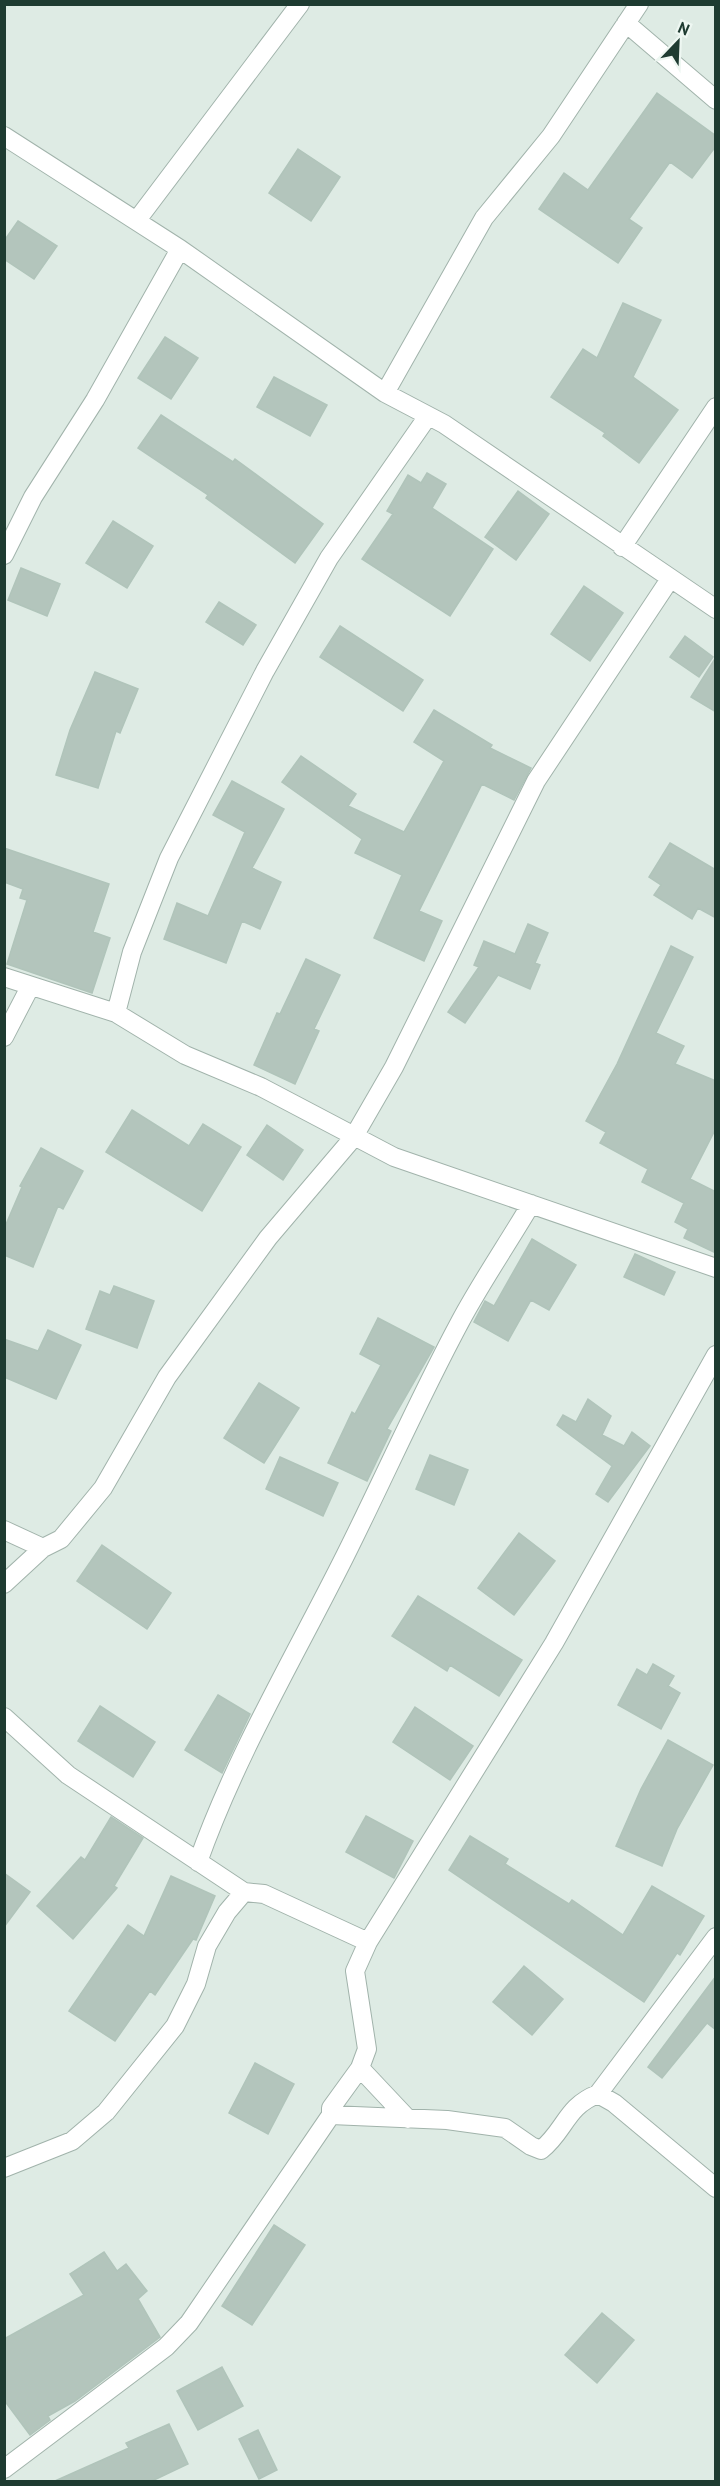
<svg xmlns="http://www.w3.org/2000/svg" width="720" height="2486" font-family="'PT Sans',sans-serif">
<rect width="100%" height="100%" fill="#deebe4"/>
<path fill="#b3c5bc" stroke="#b0c4ba" stroke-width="1.5" d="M 657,93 L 716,136 L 716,146 L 692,178 L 670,162 L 629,219 L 642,228 L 618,263 L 539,209 L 564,173 L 588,190 Z
M 298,149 L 340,177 L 311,221 L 269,193 Z
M 18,221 L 57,246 L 34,279 L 4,259 L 4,241 Z
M 623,303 L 661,320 L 633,377 L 678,410 L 639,463 L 603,436 L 605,433 L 551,397 L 583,349 L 597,358 Z
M 165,337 L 198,358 L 171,399 L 138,378 Z
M 274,377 L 327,405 L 310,436 L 257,407 Z
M 161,415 L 233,462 L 235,459 L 323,524 L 295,563 L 206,498 L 208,495 L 138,448 Z
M 427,473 L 446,484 L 432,508 L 493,549 L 450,616 L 362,559 L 393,514 L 387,511 L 408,475 L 421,483 Z
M 518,491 L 549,514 L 516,560 L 485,537 Z
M 113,521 L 153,546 L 127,588 L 86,563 Z
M 21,568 L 60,584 L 47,616 L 8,600 Z
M 584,586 L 623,613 L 590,661 L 551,634 Z
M 219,602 L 256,625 L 243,645 L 206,622 Z
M 340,626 L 423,680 L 403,711 L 320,657 Z
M 685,636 L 713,657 L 699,677 L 670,657 Z
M 716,657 L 716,712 L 691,697 Z
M 95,672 L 138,689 L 120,733 L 116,731 L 98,788 L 56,775 L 70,730 Z
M 434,710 L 492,745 L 490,748 L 531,768 L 514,800 L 482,784 L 419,911 L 442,921 L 424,961 L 374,938 L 402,875 L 355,853 L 362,839 L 282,782 L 301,756 L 356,794 L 348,806 L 404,832 L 444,761 L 414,742 Z
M 232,781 L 284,809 L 252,868 L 281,882 L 260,929 L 242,921 L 226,963 L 164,939 L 177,903 L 208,916 L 245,832 L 213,815 Z
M 670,843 L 716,870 L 716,918 L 698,908 L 692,919 L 654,895 L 661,885 L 649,877 Z
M 4,848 L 109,884 L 93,932 L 110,938 L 92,993 L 7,964 L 27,900 L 20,898 L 23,889 L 4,882 Z
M 528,924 L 548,933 L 535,963 L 540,965 L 530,989 L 498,975 L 465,1023 L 448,1012 L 479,967 L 474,965 L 484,941 L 515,954 Z
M 671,946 L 693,957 L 656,1033 L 684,1046 L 675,1064 L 716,1081 L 716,1128 L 690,1179 L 716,1192 L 716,1253 L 684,1238 L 688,1229 L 675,1222 L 684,1203 L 642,1182 L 648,1169 L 600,1143 L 606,1132 L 586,1121 L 617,1064 Z
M 306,959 L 340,975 L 314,1029 L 319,1031 L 295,1084 L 254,1065 L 277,1013 L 280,1014 Z
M 132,1110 L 189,1146 L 203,1124 L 241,1147 L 202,1211 L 106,1152 Z
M 267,1125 L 303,1150 L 283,1180 L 247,1155 Z
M 41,1148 L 83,1171 L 63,1209 L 58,1206 L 33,1267 L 4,1255 L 4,1229 L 22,1187 L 20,1186 Z
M 532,1239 L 576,1265 L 549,1310 L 531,1300 L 508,1341 L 474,1322 L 485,1301 L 494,1306 Z
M 635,1254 L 675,1272 L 664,1295 L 624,1277 Z
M 114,1286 L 154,1301 L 137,1348 L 86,1329 L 100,1291 L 110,1295 Z
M 378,1318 L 434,1347 L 387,1429 L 391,1431 L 367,1481 L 328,1463 L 352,1412 L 355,1414 L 381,1365 L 360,1354 Z
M 48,1330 L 81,1345 L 56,1399 L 4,1377 L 4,1339 L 38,1351 Z
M 259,1383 L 299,1408 L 264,1463 L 224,1438 Z
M 588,1399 L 611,1416 L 602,1435 L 624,1446 L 632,1432 L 650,1446 L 608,1502 L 596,1494 L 612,1466 L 557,1425 L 563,1415 L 576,1422 Z
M 430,1455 L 468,1470 L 454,1505 L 416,1489 Z
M 280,1457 L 338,1483 L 323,1516 L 266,1489 Z
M 519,1533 L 555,1561 L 514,1615 L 478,1588 Z
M 102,1545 L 171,1593 L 147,1629 L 77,1581 Z
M 418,1596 L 522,1660 L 499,1696 L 450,1665 L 447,1671 L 392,1636 Z
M 653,1664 L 674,1676 L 668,1686 L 680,1693 L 661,1729 L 618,1705 L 637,1669 L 647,1675 Z
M 218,1695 L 250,1714 L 222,1773 L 185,1750 Z
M 100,1706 L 155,1742 L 133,1777 L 78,1741 Z
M 415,1707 L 473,1746 L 450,1780 L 393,1742 Z
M 668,1740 L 713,1765 L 677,1829 L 662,1866 L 616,1846 L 641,1789 Z
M 366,1816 L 413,1841 L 394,1878 L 346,1852 Z
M 111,1817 L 143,1838 L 114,1886 L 117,1888 L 73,1939 L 37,1906 L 81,1857 L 85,1860 Z
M 470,1836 L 508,1859 L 505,1864 L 569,1904 L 572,1900 L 623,1935 L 652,1886 L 704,1916 L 680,1955 L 677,1953 L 644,2002 L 449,1870 Z
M 4,1873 L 30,1892 L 4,1927 Z
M 171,1876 L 215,1896 L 196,1940 L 193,1939 L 155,1995 L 150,1991 L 115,2041 L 69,2011 L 128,1925 L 144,1936 Z
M 524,1966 L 563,1999 L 532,2035 L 493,2002 Z
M 716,1976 L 716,2030 L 707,2023 L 662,2078 L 648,2067 Z
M 255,2063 L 294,2084 L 268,2134 L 229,2113 Z
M 274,2225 L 305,2245 L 252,2325 L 222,2306 Z
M 104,2252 L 117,2271 L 126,2264 L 147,2291 L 138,2299 L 160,2337 L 75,2401 L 48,2416 L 50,2420 L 30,2435 L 4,2400 L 4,2339 L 84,2295 L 70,2274 Z
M 602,2313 L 634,2340 L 597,2383 L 565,2355 Z
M 222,2367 L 243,2406 L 198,2430 L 177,2391 Z
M 169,2424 L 188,2464 L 152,2481 L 55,2481 L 129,2448 L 126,2443 Z
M 258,2430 L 277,2470 L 259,2479 L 239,2439 Z"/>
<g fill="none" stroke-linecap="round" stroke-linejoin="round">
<g stroke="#a1b3ab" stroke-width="20">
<path id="minor" d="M 626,23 L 716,100
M 4,136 L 180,249 L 385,393 L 444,424 L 716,609
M 137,220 L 300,4
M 385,393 L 484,218 L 551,136 L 639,4
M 622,547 L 716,407
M 4,555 L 33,497 L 95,400 L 180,249
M 4,977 L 116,1013 L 185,1055 L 261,1087 L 394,1157 L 716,1268
M 116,1013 L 132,952 L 169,858 L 265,671 L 329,558 L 428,416
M 4,1037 L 30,987
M 4,1530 L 43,1548
M 4,1584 L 43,1548 L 61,1539 L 103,1488 L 167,1377 L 268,1238 L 353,1138 L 394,1067 L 536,781 L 670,579
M 4,1717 L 68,1775 L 244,1892
M 198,1862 C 236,1755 294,1658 345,1556 C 384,1478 419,1398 461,1320 C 482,1281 508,1243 531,1204
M 360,2068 L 408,2119
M 598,2094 L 716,1937
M 331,2115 L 447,2120 L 505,2128 L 531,2146 L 541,2150 C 565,2131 566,2106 598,2094 L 614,2103 L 716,2188
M 4,2168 L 72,2141 L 106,2112 L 175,2026 L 196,1984 L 207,1946 L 227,1912 L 244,1892 L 264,1894 L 368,1942
M 4,2469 L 166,2347 L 189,2323 L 331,2115 L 331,2108 L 360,2068 L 367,2049 L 355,1971 L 368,1942 L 554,1643 L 716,1355"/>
</g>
<use href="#minor" stroke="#fff" stroke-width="18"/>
</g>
<rect width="720" height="2486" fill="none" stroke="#1e3b31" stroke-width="12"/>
<g transform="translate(678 42) rotate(23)" stroke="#eef7f2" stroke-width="4.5" paint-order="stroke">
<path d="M0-4.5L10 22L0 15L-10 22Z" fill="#1e3b31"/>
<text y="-9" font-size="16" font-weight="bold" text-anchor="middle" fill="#1e3b31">N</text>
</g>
</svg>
